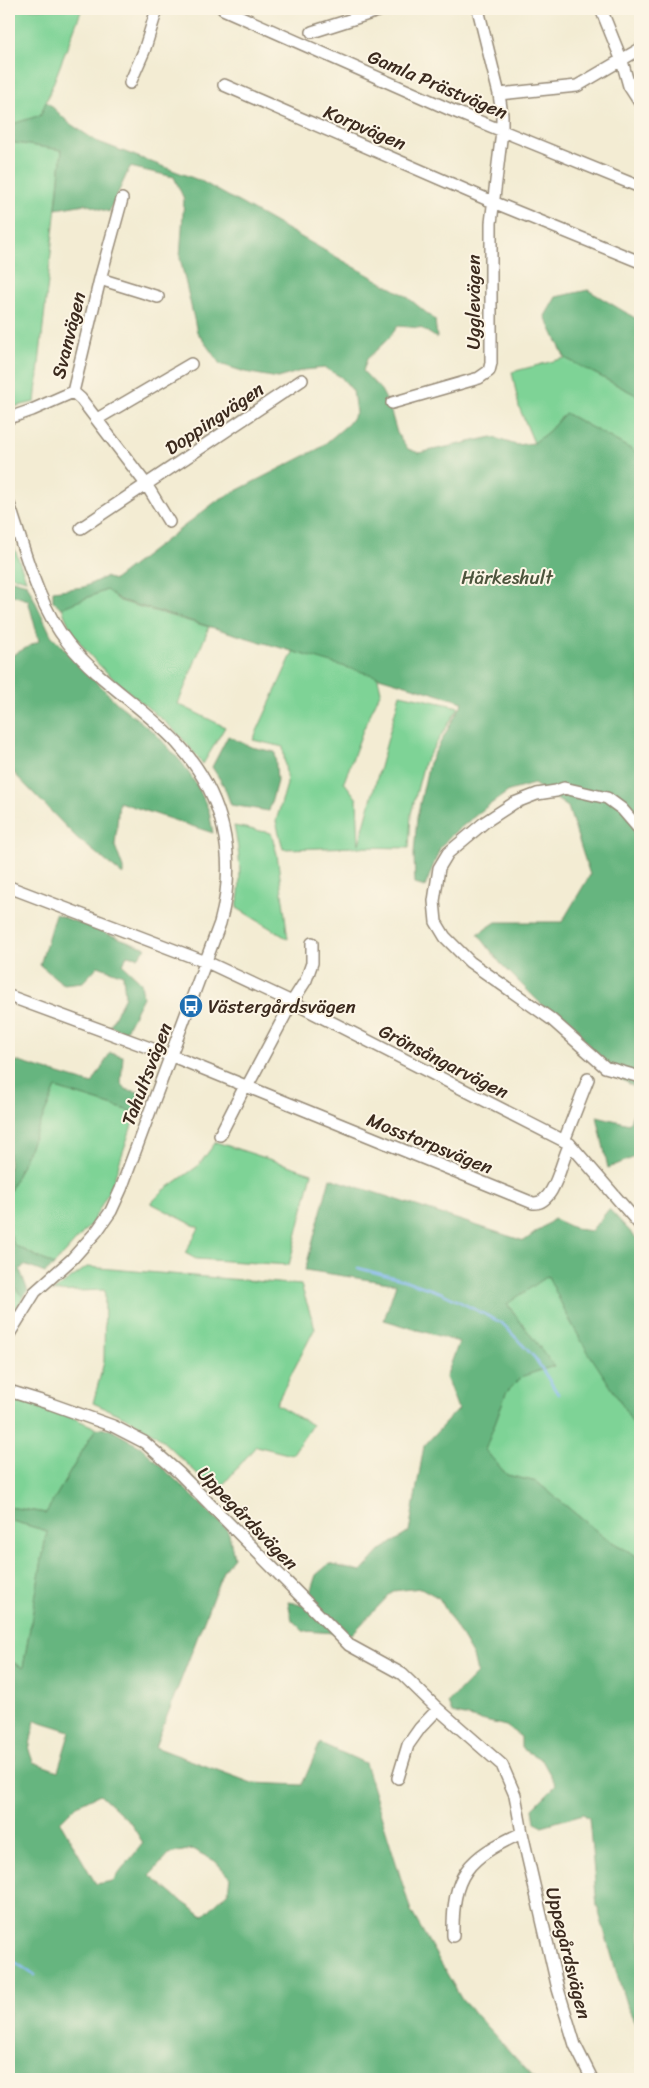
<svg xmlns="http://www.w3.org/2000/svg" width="649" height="2088" font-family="Sriracha,sans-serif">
<rect width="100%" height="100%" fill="#fcf5e5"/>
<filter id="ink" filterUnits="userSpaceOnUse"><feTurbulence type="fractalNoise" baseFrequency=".02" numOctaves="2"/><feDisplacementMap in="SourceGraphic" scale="10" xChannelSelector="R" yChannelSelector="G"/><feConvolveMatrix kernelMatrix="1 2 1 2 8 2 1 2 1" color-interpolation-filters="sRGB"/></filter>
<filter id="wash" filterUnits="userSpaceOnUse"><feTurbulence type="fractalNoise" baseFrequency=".0096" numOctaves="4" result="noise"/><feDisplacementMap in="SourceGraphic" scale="20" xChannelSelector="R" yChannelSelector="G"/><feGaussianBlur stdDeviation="1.12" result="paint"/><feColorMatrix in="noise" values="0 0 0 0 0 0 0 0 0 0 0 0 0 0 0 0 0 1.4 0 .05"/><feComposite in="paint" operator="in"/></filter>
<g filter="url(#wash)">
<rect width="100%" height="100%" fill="#f3ecd3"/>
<path fill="#7ed396" stroke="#5c7e5a" d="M 9,9 L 82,9 L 41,115 L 12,126 L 9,125 Z
M 9,142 L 62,150 L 35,402 L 9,408 Z
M 565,358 L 640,397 L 640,454 L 565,413 L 549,431 L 534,443 L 519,407 L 512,372 Z
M 9,533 L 26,580 L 9,575 Z
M 107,590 L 120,601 L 209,627 L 178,704 L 225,727 L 203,764 C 193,752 184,739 173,729 C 137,696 75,657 62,607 Z
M 294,650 L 377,674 L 381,691 L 363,730 L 344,782 L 357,799 L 359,844 L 400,694 L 459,707 L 424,763 L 411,814 L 409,848 L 359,847 L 283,849 L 276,821 L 287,784 L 283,747 L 253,740 Z
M 234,826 L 271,833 L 277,854 L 288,939 L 237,908 C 242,880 240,854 234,826 Z
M 56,1088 L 136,1113 L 112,1185 L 92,1223 L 54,1265 L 14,1245 L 9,1230 L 9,1193 Z
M 216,1142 L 312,1173 L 289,1265 L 196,1259 L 185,1253 L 199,1228 L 151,1203 L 163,1191 L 198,1166 Z
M 87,1267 L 301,1285 L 315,1328 L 276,1404 L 312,1425 L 292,1455 L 256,1446 L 217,1492 L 155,1434 L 127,1418 L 93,1403 L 104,1362 L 105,1290 L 52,1292 Z
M 9,1272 L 15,1288 L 23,1297 L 9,1320 Z
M 548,1276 L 570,1321 L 590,1354 L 627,1410 L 640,1438 L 640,1564 L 635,1555 L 605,1538 L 537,1482 L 507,1475 L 485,1450 L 506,1393 L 523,1376 L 553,1366 L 507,1303 Z
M 9,1396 L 51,1408 L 96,1428 L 46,1513 L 9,1507 Z
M 9,1520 L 47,1531 L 23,1668 L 9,1660 Z"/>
<path fill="#66b57f" stroke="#50704e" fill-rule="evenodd" d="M 46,101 L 69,123 L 96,141 L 201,181 L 406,296 L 435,320 L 437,338 L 421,328 L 398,326 L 389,338 L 367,359 L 363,371 L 381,390 L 389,405 L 397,433 L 408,449 L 419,453 L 492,437 L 516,445 L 534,443 L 549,431 L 565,413 L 640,454 L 640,1090 L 619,1078 L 584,1040 L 543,1006 L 501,964 L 478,934 L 496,922 L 562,922 L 590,875 L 568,807 L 534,784 L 509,791 L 485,808 L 449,837 L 440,848 L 425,887 L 415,884 L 414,854 L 417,817 L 429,763 L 463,702 L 120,600 L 106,590 L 61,608 L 53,601 L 53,591 L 84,587 L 105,577 L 114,580 L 218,500 L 320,448 L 348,424 L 356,413 L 353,391 L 341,377 L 325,368 L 304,370 L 278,378 L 245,372 L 220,364 L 197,332 L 180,258 L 184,199 L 174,177 L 130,167 L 109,212 L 85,204 L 56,209 L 62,150 L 9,142 L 9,125 L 41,115 Z
M 588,290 L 640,321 L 640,397 L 565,358 L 545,316 L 556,297 Z
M 9,579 L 27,584 L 51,635 L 117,703 L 156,734 L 183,764 L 199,789 L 209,811 L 213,833 L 119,802 L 115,846 L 123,868 L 123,875 L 77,838 L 9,768 L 9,657 L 39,641 L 28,600 L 9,594 Z
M 228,736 L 251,747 L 275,752 L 277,781 L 269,811 L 231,805 L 224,786 L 212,767 Z
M 55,914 L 146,948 L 138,957 L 127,955 L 123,965 L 141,982 L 143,997 L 125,1032 L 110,1026 L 125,996 L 123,975 L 98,966 L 83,982 L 63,984 L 40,965 Z
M 110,1053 L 123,1056 L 121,1083 L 127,1090 L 146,1093 L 136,1113 L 56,1088 L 9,1193 L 9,1059 L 92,1084 Z
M 640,1096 L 640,1155 L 608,1168 L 597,1116 L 629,1124 Z
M 330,1178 L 524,1241 L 554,1219 L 576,1229 L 591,1231 L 609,1209 L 640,1242 L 640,1438 C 626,1408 608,1383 590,1355 C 574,1330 561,1303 548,1276 L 507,1304 L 554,1366 L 523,1376 L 506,1393 L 485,1450 L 507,1475 L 537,1482 L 605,1538 L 635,1555 L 640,1564 L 640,2033 L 626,2004 L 597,1906 L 589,1818 L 583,1814 L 542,1826 L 535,1823 L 533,1808 L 556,1785 L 542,1760 L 521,1748 L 521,1737 L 506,1726 L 452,1713 L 448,1703 L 477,1673 L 473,1656 L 439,1598 L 421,1588 L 393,1591 L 352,1634 L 303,1631 L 292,1620 L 288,1602 L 306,1605 L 316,1575 L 329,1564 L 361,1572 L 381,1550 L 409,1532 L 424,1446 L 458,1409 L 446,1377 L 459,1342 L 384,1320 L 396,1284 L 305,1270 Z
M 9,1230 L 14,1245 L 54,1265 L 45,1273 L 24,1265 L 20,1270 L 28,1291 L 23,1297 C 4,1278 9,1255 9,1230 Z
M 96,1428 L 110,1429 L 141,1447 L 225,1527 L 229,1534 L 234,1557 L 223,1571 L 155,1747 L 252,1783 L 302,1785 L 320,1743 L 365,1763 L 411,1911 L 462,2000 L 535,2079 L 9,2079 L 9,1773 L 15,1758 L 9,1742 L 9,1660 L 23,1668 L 47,1531 L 9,1520 L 9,1507 L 46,1513 ZM 35,1720 L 70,1731 L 58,1771 L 33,1762 L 29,1750 ZM 100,1794 L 130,1822 L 143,1843 L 113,1881 L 96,1884 L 60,1822 L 77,1805 ZM 192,1849 L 215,1861 L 230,1877 L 228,1892 L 203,1916 L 177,1898 L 150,1875 L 169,1854 Z"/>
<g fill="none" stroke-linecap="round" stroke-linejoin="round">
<path stroke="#81b7f0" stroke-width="2.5" d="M 358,1268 L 404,1280 L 442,1293 L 502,1323 L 535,1358 L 558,1394
M 9,1958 L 34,1975"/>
</g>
</g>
<g filter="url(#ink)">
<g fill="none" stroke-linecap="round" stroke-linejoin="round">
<g stroke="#978b78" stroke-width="14">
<path id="minor" d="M 223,9 L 451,110 L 640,187
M 601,9 L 622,61 L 629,86 L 640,103
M 312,32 L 384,9
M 130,83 L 144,51 L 157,9
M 224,85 L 493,202 L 640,262
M 499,94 L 577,86 L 640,49
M 100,279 L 158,297
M 73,392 L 81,399 L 146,484 L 169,522
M 392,403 L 479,378 L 489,371 L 491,363 L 491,223 L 502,131 L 502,115 L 499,94 L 478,9
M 9,418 L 32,410 L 73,392 L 100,279 L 122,199
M 97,419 L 191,364
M 9,504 C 25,551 37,604 68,643 C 99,682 144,707 177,743 C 224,794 238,857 220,923 L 121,1189 L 111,1211 L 97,1231 L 72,1259 L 35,1292 L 9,1334
M 81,528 L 302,380
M 640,830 L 622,809 L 607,798 L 564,788 L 556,791 L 537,794 L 514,803 L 485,822 L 448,853 L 439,868 L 434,901 L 436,922 L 445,937 L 470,962 L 551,1019 L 605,1067 L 640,1077
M 9,887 L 211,964 L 292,1002 L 570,1144 L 640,1225
M 9,996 L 177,1058 L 533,1203 C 555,1205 561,1160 570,1144
M 220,1135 L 245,1086 L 249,1083 L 292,1002 L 306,980 L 312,963 L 312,943
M 564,1141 L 588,1079
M 9,1391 L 51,1404 L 113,1426 L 144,1442 L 179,1473 L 349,1645 L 402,1674 L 438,1709 L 502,1765 L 515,1795 L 522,1833 L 558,1989 L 575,2045 L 592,2079
M 398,1778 L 408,1745 L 420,1728 L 438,1709
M 453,1936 C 452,1874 467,1858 522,1833"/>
</g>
<use href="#minor" stroke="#fff" stroke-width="11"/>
</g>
</g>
<defs>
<g id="bus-disc" transform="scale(1.25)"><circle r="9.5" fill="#1f6fb2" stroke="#fcf5e5"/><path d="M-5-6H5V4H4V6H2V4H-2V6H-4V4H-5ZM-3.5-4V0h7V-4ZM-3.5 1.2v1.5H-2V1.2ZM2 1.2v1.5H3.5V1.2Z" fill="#fff"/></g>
</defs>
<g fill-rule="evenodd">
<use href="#bus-disc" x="191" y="1006"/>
</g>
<g text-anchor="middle" stroke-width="4" stroke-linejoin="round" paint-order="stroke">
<g font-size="19" fill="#3b2a1e" stroke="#fcf5e5">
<text transform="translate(438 84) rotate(23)" y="7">Gamla Prästvägen</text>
<text transform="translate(365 127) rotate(23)" y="7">Korpvägen</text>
<text transform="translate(473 302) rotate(-90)" y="7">Ugglevägen</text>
<text transform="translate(68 335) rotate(-76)" y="7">Svanvägen</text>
<text transform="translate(214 418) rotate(-34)" y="7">Doppingvägen</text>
<text transform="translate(444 1061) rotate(27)" y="7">Grönsångarvägen</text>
<text transform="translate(146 1074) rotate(-69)" y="7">Tahultsvägen</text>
<text transform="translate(430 1143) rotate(22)" y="7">Mosstorpsvägen</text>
<text transform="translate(248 1518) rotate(46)" y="7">Uppegårdsvägen</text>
<text transform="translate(569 1953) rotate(76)" y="7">Uppegårdsvägen</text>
</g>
<g font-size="19" fill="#4c543c" stroke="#fcf5e5">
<text x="507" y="584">Härkeshult</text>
</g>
<g font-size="19" fill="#3b2a1e" stroke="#fcf5e5" text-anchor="start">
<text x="208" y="1013">Västergårdsvägen</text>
</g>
</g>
<rect width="649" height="2088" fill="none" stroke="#fcf5e5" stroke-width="30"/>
</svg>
